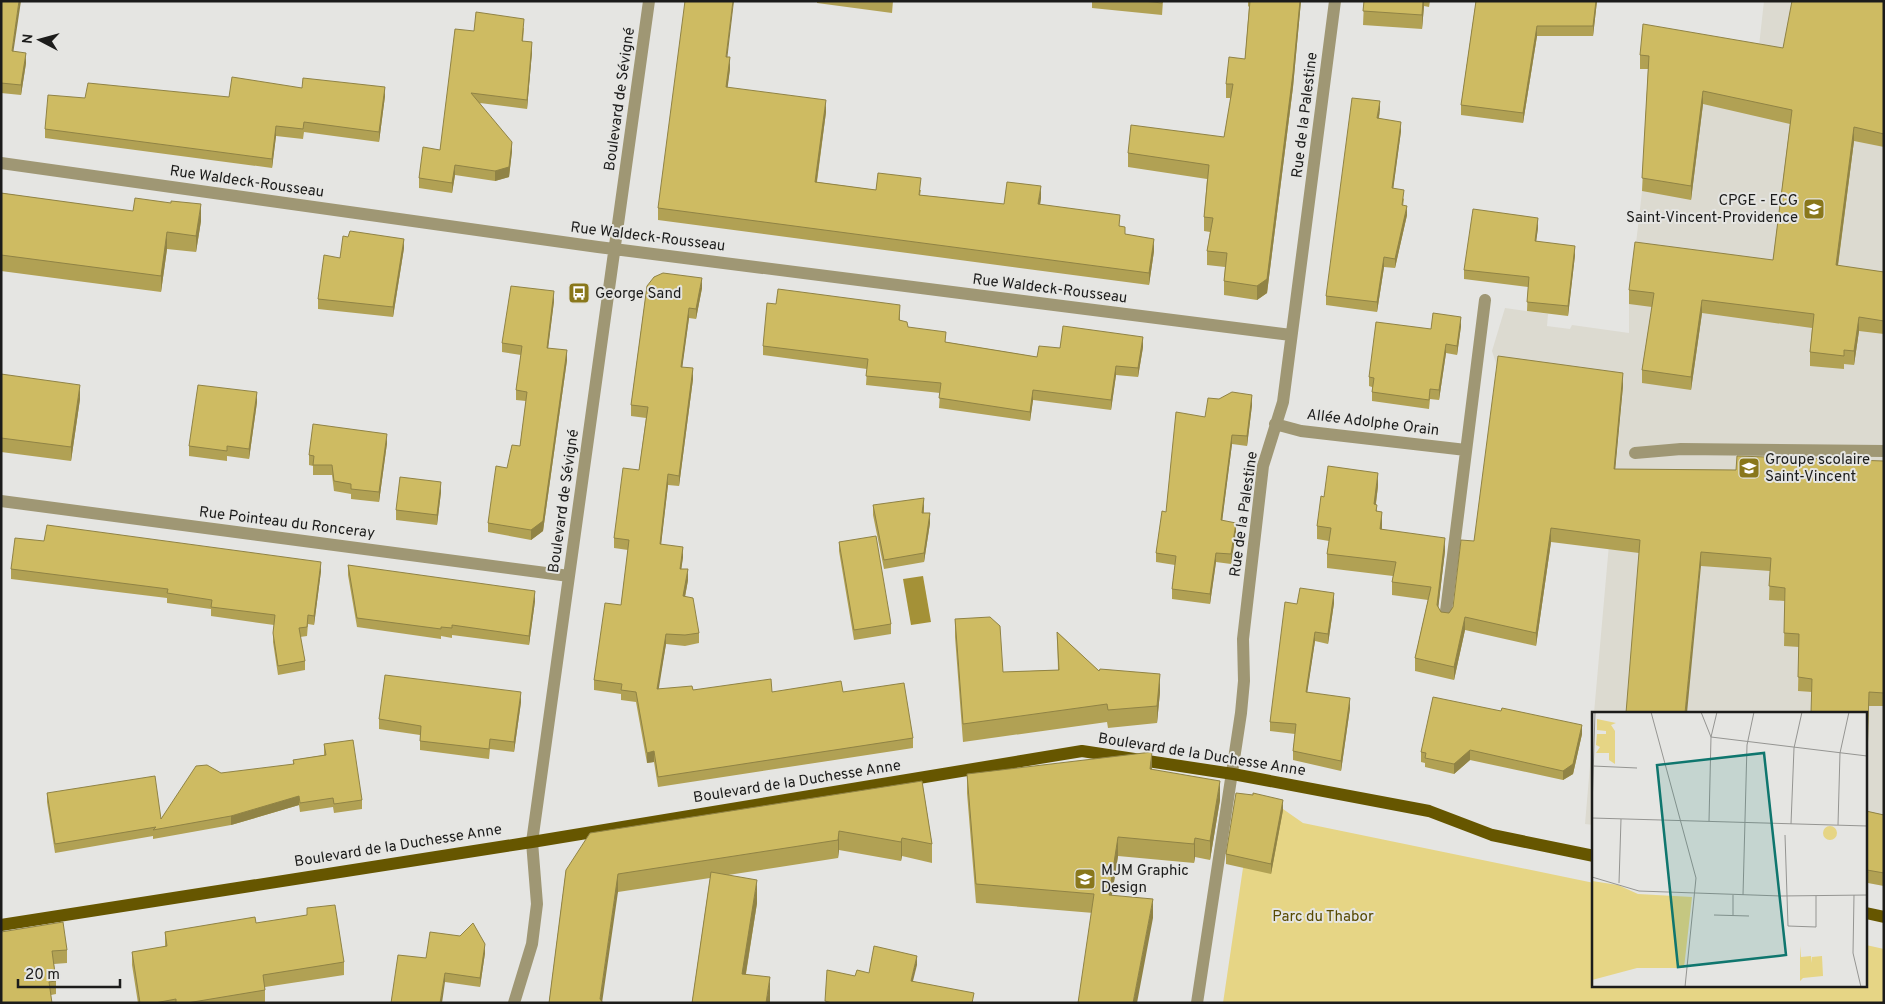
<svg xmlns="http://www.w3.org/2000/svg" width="1885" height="1004" font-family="Overpass,sans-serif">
<rect width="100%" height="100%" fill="#e5e5e2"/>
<path fill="#dcdad0" d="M 1764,1 L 1884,1 L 1884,886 L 1868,883 L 1866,887 L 1866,713 L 1594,713 L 1623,387 L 1498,369 L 1492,351 L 1505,308 L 1548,314 L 1547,326 L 1570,329 L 1572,325 L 1629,333 L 1629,304 L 1643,183 L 1650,39 L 1758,55 Z
M 1594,719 L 1594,825 L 1585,824 Z"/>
<path fill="#e6d585" d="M 1269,807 L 1283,809 L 1303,823 L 1594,883 L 1594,985 L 1866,985 L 1866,945 L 1884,949 L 1884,1003 L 1223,1003 L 1243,868 Z"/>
<path fill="#a49137" d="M 923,576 L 931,622 L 911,625 L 903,579 Z"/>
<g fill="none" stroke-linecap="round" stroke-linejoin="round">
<path stroke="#9f9774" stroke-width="12" d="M 1,163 L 598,247 L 1291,335
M 1275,424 L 1301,431 L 1466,450
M 1635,453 L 1681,449 L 1884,451
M 1,501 L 569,576
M 1445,619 L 1485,300
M 514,1003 L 532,944 L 537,904 L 532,842 L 649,1
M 1197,1003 L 1241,713 L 1244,681 L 1243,639 L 1263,466 L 1283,402 L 1335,1"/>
<path stroke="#665600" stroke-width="12" d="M 1866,913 L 1884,917
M 1,925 L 532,842 L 1082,751 L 1233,774 L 1429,811 L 1492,835 L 1594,856"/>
</g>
<path fill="#b1a154" d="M 1,1 L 13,51 L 26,63 L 21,95 L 1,93 Z
M 817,1 L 893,1 L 892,13 L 817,3 Z
M 1090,1 L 1163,1 L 1162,15 L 1092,8 L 1092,1 Z
M 1248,1 L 1301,1 L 1293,87 L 1267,293 L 1257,300 L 1224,295 L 1224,281 L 1225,267 L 1207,265 L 1207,251 L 1210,232 L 1204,231 L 1204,217 L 1207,179 L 1128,167 L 1128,153 L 1224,137 L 1231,98 L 1226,98 L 1226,84 L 1245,59 L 1249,7 L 1248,6 Z
M 1364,1 L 1430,1 L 1429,7 L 1424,6 L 1422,29 L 1363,25 Z
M 1476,1 L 1597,1 L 1593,36 L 1537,36 L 1523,123 L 1461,115 L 1461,105 Z
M 1884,1 L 1884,147 L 1854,141 L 1838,266 L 1884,272 L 1884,334 L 1859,331 L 1854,365 L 1844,364 L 1844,369 L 1810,366 L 1810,352 L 1812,328 L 1702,313 L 1691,390 L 1642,383 L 1642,370 L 1652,307 L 1629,304 L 1629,290 L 1773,260 L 1790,124 L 1703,104 L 1691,200 L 1642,191 L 1648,69 L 1640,69 L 1640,55 L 1783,48 Z
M 524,28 L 523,41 L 532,52 L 527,109 L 480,103 L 512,151 L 509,177 L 495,181 L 455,175 L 452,193 L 419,188 L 419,178 L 440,150 L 474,31 Z
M 727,57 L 730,69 L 727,88 L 826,112 L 817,182 L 876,190 L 921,190 L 920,195 L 1004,204 L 1041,198 L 1040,205 L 1120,226 L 1125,234 L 1154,251 L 1149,285 L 658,220 L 658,208 Z
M 302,88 L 385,96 L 379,142 L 304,132 L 303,139 L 276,136 L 272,168 L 45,138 L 45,129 L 85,98 L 229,97 Z
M 1380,110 L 1379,118 L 1401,131 L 1393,189 L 1404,199 L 1403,206 L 1407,215 L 1395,268 L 1384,267 L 1377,312 L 1326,305 L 1326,296 Z
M 1,193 L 201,221 L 196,252 L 167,249 L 161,292 L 1,271 Z
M 1538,228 L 1536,241 L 1575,255 L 1568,316 L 1527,311 L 1528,287 L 1464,279 L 1464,270 Z
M 404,248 L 393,317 L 318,309 L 318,299 L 340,258 Z
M 647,286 L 702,288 L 696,319 L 689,318 L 682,367 L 693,379 L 679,486 L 668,485 L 661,544 L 683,557 L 681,569 L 688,580 L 685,597 L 699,633 L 699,643 L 685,646 L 666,644 L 658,689 L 772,692 L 843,692 L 913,738 L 913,748 L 658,787 L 654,762 L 647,763 L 636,702 L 621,700 L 621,694 L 594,690 L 594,680 L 621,605 L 628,550 L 614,548 L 614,538 L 639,470 L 646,418 L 631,416 L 631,405 Z
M 554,301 L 548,348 L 567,360 L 543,531 L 531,540 L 488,532 L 488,523 L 507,468 L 520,446 L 526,401 L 516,400 L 516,390 L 521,355 L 502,352 L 502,343 Z
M 900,314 L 900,320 L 908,327 L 946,342 L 1037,357 L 1060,348 L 1143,347 L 1138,377 L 1116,375 L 1111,410 L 1033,400 L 1030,421 L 939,408 L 940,393 L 866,385 L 867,369 L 763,355 L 763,346 Z
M 1461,326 L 1457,355 L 1446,353 L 1439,400 L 1430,399 L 1429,409 L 1372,401 L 1372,387 L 1369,386 L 1369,377 L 1431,329 Z
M 1,374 L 80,399 L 71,461 L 1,452 Z
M 1623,386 L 1615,469 L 1736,470 L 1884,461 L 1884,706 L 1869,706 L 1812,692 L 1798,691 L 1799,647 L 1784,646 L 1785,601 L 1769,600 L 1770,571 L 1701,566 L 1639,553 L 1551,542 L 1536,646 L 1465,630 L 1454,680 L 1415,671 L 1415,658 L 1428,600 L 1392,595 L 1392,582 L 1393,576 L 1327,568 L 1327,554 L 1329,541 L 1317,539 L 1317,526 L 1324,497 L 1378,486 L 1376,504 L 1377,511 L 1382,526 L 1382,529 L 1445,551 L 1438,608 L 1441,612 L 1449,613 L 1453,607 L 1474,541 Z
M 257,402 L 249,459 L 227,456 L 227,461 L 189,456 L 189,446 Z
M 1252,405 L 1247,446 L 1232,444 L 1222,521 L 1236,532 L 1231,564 L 1216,562 L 1210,604 L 1172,599 L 1172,589 L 1175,565 L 1156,562 L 1156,553 L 1166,512 L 1205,417 Z
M 387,443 L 379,502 L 351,499 L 351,494 L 334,491 L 332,475 L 313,475 L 313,466 L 309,465 L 309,455 Z
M 441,492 L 437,525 L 396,520 L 396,510 Z
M 873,505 L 924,507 L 924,513 L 930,523 L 924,562 L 884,569 L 873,515 Z
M 839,542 L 891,624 L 891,634 L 854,640 L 839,551 Z
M 348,565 L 535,601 L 529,645 L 452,635 L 452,638 L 441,636 L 441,639 L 357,627 L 348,575 Z
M 11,569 L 321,571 L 314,625 L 308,624 L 307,636 L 300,637 L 305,661 L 305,670 L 278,675 L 273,642 L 274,625 L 211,616 L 211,609 L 167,603 L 167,598 L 11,579 Z
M 1334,603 L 1328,644 L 1315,641 L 1307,692 L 1350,708 L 1341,771 L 1293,760 L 1293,751 L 1295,734 L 1270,731 L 1270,722 L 1297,604 Z
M 955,619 L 1003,672 L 1058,670 L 1057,632 L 1099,671 L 1160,692 L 1157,723 L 1108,728 L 1107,722 L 963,742 L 955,637 Z
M 521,702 L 514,752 L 490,749 L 489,759 L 420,750 L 420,735 L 379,729 L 379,719 Z
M 1582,734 L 1573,774 L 1563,780 L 1470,760 L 1454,774 L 1425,767 L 1425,763 L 1421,762 L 1421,752 Z
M 324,744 L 362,800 L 362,809 L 334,813 L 333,807 L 300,812 L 299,805 L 231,825 L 153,839 L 153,836 L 55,853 L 47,802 L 47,793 L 161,819 L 293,765 L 293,760 L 324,755 Z
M 1152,770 L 1220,800 L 1210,860 L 1195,857 L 1194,863 L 1118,856 L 1112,895 L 1153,918 L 976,903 L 967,793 L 967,774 Z
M 922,781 L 932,844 L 932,863 L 902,856 L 901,861 L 839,850 L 838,858 L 728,875 L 757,903 L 746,974 L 770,1001 L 692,1003 L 710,878 L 618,892 L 549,1003 L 566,870 Z
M 1253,795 L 1283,810 L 1271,874 L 1226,864 L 1226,854 Z
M 1866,811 L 1884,815 L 1884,886 L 1868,883 L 1868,887 L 1866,887 Z
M 256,923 L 344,962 L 344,975 L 265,987 L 265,1003 L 138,1003 L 132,965 L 132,952 L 165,947 L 165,932 Z
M 1,932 L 67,950 L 67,963 L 54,964 L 56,981 L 56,994 L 51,995 Z
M 485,953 L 480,987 L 445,982 L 426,958 Z"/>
<path fill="#908345" d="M 19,1 L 21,1 L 12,61 L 12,51 Z
M 733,1 L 734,1 L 726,69 L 726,57 Z
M 1300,1 L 1301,1 L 1293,87 L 1267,293 L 1257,300 L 1257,286 Z
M 1423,1 L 1424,1 L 1424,6 L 1422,29 L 1422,15 Z
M 1596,1 L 1597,1 L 1593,36 L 1593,26 Z
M 1537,26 L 1537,36 L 1523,123 L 1523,113 Z
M 532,42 L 532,52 L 527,109 L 527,100 Z
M 26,53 L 26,63 L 21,95 L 21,85 Z
M 730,57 L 730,69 L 726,100 L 726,87 Z
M 385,87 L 385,96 L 379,142 L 379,132 Z
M 1703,91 L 1703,104 L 1691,200 L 1691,186 Z
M 826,100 L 826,112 L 815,194 L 815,182 Z
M 1380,101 L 1380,110 L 1377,127 L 1377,118 Z
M 1401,122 L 1401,131 L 1392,198 L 1392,188 Z
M 276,126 L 276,136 L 272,168 L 272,159 Z
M 1854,127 L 1854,141 L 1836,279 L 1836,265 Z
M 512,142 L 512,151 L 509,177 L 495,181 L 495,171 Z
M 455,165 L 455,175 L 452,193 L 452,183 Z
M 1041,186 L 1041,198 L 1038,216 L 1038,204 Z
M 201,204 L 201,221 L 196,252 L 196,236 Z
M 1407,206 L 1407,215 L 1395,268 L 1395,259 Z
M 1538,218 L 1538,228 L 1535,250 L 1535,241 Z
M 167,232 L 167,249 L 161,292 L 161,276 Z
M 404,239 L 404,248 L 393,317 L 393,307 Z
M 1154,239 L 1154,251 L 1149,285 L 1149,273 Z
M 1575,246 L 1575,255 L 1568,316 L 1568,306 Z
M 1384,257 L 1384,267 L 1377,312 L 1377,302 Z
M 702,278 L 702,288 L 696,319 L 696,309 Z
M 554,291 L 554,301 L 547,357 L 547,348 Z
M 1702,300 L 1702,313 L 1691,390 L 1691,377 Z
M 689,308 L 689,318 L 681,377 L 681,367 Z
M 1461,317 L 1461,326 L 1457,355 L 1457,346 Z
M 1859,317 L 1859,331 L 1854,365 L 1854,351 Z
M 1143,337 L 1143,347 L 1138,377 L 1138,368 Z
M 1446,344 L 1446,353 L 1439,400 L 1439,390 Z
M 567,350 L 567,360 L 543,531 L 531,540 L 531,530 Z
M 1116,366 L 1116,375 L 1111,410 L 1111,400 Z
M 693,368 L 693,379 L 679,486 L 679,476 Z
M 1623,373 L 1623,386 L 1614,483 L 1614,469 Z
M 80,385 L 80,399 L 71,461 L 71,447 Z
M 1033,390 L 1033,400 L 1030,421 L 1030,412 Z
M 257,392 L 257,402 L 249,459 L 249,449 Z
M 1252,395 L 1252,405 L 1247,446 L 1247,436 Z
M 387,434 L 387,443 L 379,502 L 379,492 Z
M 1232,435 L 1232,444 L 1221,530 L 1221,520 Z
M 1378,473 L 1378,486 L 1374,517 L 1374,504 Z
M 668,474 L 668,485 L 660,554 L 660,544 Z
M 441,482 L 441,492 L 437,525 L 437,515 Z
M 924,498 L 924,507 L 922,522 L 922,513 Z
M 1382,512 L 1382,526 L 1380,543 L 1380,529 Z
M 930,513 L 930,523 L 924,562 L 924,553 Z
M 1236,523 L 1236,532 L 1231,564 L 1231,554 Z
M 1551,528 L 1551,542 L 1536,646 L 1536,633 Z
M 1445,538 L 1445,551 L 1437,618 L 1437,605 Z
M 683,547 L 683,557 L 680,579 L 680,569 Z
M 1701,552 L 1701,566 L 1687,713 L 1685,713 Z
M 1216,553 L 1216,562 L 1210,604 L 1210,594 Z
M 321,562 L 321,571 L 314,625 L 314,616 Z
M 688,569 L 688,580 L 683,607 L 683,596 Z
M 535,591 L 535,601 L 529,645 L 529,636 Z
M 1334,593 L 1334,603 L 1328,644 L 1328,634 Z
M 1465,617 L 1465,630 L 1454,680 L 1454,667 Z
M 1315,632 L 1315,641 L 1306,701 L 1306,692 Z
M 666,634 L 666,644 L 657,700 L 657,689 Z
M 1160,674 L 1160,692 L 1157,723 L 1157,706 Z
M 521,692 L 521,702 L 514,752 L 514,742 Z
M 1350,698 L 1350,708 L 1341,771 L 1341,761 Z
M 1582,725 L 1582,734 L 1573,774 L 1563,780 L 1563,771 Z
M 1470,750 L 1470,760 L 1454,774 L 1454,764 Z
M 654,751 L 654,762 L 647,763 L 647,753 Z
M 1152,752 L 1152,771 L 1150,769 Z
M 1220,781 L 1220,800 L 1210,860 L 1210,841 Z
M 299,796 L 299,805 L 231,825 L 231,816 Z
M 1283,800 L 1283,810 L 1271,874 L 1271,864 Z
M 839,831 L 839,850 L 838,858 L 838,840 Z
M 1118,837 L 1118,856 L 1109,914 L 1109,895 Z
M 902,838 L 902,856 L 901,861 L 901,842 Z
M 1195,838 L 1195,857 L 1194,863 L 1194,844 Z
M 618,874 L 618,892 L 602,1003 L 600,999 Z
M 757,880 L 757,903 L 742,997 L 742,974 Z
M 1153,899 L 1153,918 L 1137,1003 L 1133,1003 Z
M 485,944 L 485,953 L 480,987 L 480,978 Z
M 917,956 L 917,965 L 911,989 L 911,981 Z
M 445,973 L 445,982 L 442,1003 L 440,1003 Z
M 770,977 L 770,1003 L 766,1003 Z"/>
<path fill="#cebb62" stroke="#908345" d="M 1,1 L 19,1 L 12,51 L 26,53 L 21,85 L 1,83 Z
M 685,1 L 733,1 L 726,57 L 730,57 L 726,87 L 826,100 L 815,182 L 876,190 L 878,173 L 921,178 L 919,195 L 1004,204 L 1007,182 L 1041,186 L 1038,204 L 1120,215 L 1119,226 L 1125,227 L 1125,234 L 1154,239 L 1149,273 L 658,208 Z
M 1143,1 L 1162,1 L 1162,3 Z
M 1250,1 L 1300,1 L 1293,73 L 1267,279 L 1257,286 L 1224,281 L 1227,253 L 1207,251 L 1213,218 L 1204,217 L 1209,165 L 1128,153 L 1131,125 L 1224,137 L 1233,84 L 1226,84 L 1229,57 L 1245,59 Z
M 1364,1 L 1423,1 L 1422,15 L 1363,11 Z
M 1476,1 L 1596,1 L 1593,26 L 1537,26 L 1523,113 L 1461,105 Z
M 1792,1 L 1884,1 L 1884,134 L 1854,127 L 1836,265 L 1884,272 L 1884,321 L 1859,317 L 1854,351 L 1844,350 L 1844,356 L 1810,352 L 1814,314 L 1702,300 L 1691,377 L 1642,370 L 1654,293 L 1629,290 L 1635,242 L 1773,260 L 1792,110 L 1703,91 L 1691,186 L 1642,178 L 1649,56 L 1640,55 L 1643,24 L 1783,48 Z
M 476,12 L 524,19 L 522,41 L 532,42 L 527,100 L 471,93 L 512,142 L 509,167 L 495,171 L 455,165 L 452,183 L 419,178 L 423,147 L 440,150 L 455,29 L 474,31 Z
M 232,77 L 302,88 L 303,78 L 385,87 L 379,132 L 304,122 L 303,129 L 276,126 L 272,159 L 45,129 L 48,95 L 85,98 L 88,83 L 229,97 Z
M 1352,98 L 1380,101 L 1377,118 L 1401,122 L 1392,188 L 1404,190 L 1402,205 L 1407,206 L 1395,259 L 1384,257 L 1377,302 L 1326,296 Z
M 1,193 L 133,211 L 135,198 L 171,203 L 171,201 L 201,204 L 196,236 L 167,232 L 161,276 L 1,255 Z
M 1473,209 L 1538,218 L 1535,241 L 1575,246 L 1568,306 L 1527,302 L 1529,277 L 1464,270 Z
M 350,231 L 404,239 L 393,307 L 318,299 L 324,255 L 340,258 L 343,236 L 348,237 Z
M 663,273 L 702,278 L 696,309 L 689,308 L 681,367 L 693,368 L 679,476 L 668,474 L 660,544 L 683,547 L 680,569 L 688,569 L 683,596 L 693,598 L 699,633 L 685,635 L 666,634 L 657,689 L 692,686 L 693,690 L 771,679 L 772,692 L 841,681 L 843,692 L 904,683 L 913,738 L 658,777 L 654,751 L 647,753 L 636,692 L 621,690 L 622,684 L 594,680 L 605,603 L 621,605 L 629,540 L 614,538 L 623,468 L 639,470 L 648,407 L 631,405 L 647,286 L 654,277 Z
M 511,286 L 554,291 L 547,348 L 567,350 L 543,521 L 531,530 L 488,523 L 496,466 L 507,468 L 512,445 L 520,446 L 527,392 L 516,390 L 522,346 L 502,343 Z
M 778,289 L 900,305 L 899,320 L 907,322 L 908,327 L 946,332 L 945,342 L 1037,357 L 1039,346 L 1060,348 L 1063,326 L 1143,337 L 1138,368 L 1116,366 L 1111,400 L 1033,390 L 1030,412 L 939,398 L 941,383 L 866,376 L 868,359 L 763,346 L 767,303 L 776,304 Z
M 1433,313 L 1461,317 L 1457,346 L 1446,344 L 1439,390 L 1430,389 L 1429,400 L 1372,392 L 1374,378 L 1369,377 L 1376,322 L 1431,329 Z
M 1498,356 L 1623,373 L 1614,469 L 1736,470 L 1737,456 L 1884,461 L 1884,693 L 1869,692 L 1866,793 L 1866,713 L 1811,713 L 1812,679 L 1798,677 L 1799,634 L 1784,633 L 1785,588 L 1769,586 L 1771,558 L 1701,552 L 1685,713 L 1626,713 L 1640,540 L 1551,528 L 1536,633 L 1465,617 L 1454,667 L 1415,658 L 1431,587 L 1392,582 L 1396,562 L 1327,554 L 1331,528 L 1317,526 L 1321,496 L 1324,497 L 1328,466 L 1378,473 L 1374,504 L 1377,505 L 1376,511 L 1382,512 L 1380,529 L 1445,538 L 1437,605 L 1441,612 L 1449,613 L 1453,607 L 1461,540 L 1474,541 Z
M 1,374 L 80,385 L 71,447 L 1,438 Z
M 198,385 L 257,392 L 249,449 L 227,446 L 227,451 L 189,446 Z
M 1232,392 L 1252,395 L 1247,436 L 1232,435 L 1221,520 L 1236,523 L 1231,554 L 1216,553 L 1210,594 L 1172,589 L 1176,556 L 1156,553 L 1162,511 L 1166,512 L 1176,412 L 1205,417 L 1208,398 L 1219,399 Z
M 313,424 L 387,434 L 379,492 L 351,489 L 351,484 L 334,481 L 332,465 L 313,465 L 314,456 L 309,455 Z
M 400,477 L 441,482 L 437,515 L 396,510 Z
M 924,498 L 922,513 L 930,513 L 924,553 L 884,560 L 873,505 Z
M 47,525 L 321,562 L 314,616 L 308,615 L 307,627 L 299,628 L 305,661 L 278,666 L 273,633 L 275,615 L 211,607 L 212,600 L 167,593 L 168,589 L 11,569 L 15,538 L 44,541 Z
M 876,536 L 891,624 L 854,630 L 839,542 Z
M 348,565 L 535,591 L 529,636 L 452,625 L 452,628 L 441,627 L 441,629 L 357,618 Z
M 1300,588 L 1334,593 L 1328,634 L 1315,632 L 1306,692 L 1350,698 L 1341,761 L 1293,751 L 1296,724 L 1270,722 L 1285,602 L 1297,604 Z
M 990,617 L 1000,626 L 1003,672 L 1059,670 L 1057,632 L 1099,671 L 1100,669 L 1160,674 L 1157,706 L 1108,710 L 1107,704 L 963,724 L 955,619 Z
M 385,675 L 521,692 L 514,742 L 490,739 L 489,749 L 420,741 L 421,726 L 379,719 Z
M 1433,697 L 1501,711 L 1502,708 L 1582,725 L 1573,764 L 1563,771 L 1470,750 L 1454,764 L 1425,758 L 1426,753 L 1421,752 Z
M 353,740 L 362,800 L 334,804 L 333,798 L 300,803 L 299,796 L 231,816 L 153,830 L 156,827 L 55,844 L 47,793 L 155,776 L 161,819 L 196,766 L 207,765 L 221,773 L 294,764 L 293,760 L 326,755 L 324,744 Z
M 1152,752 L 1150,769 L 1220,781 L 1210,841 L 1195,838 L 1194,844 L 1118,837 L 1109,895 L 1153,899 L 1133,1003 L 1078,1003 L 1094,894 L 976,884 L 967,774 Z
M 922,781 L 932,844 L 902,838 L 901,842 L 839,831 L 838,840 L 618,874 L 600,999 L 603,1003 L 549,1003 L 566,870 L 590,833 Z
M 1236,793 L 1253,795 L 1253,793 L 1283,800 L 1271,864 L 1226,854 Z
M 1866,811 L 1884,815 L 1884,873 L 1867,870 L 1868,873 L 1866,873 Z
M 711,872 L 757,880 L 742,974 L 770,977 L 766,1003 L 692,1003 Z
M 335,905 L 344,962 L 263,975 L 265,990 L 187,1003 L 176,1003 L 176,999 L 155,1003 L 140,1003 L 132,952 L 167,946 L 165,932 L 255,917 L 256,923 L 307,915 L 307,908 Z
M 63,922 L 67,950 L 52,951 L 56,981 L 49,982 L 52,1003 L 1,1003 L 1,932 Z
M 473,923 L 485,944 L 480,978 L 445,973 L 440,1003 L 391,1003 L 398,955 L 426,958 L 430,932 L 460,936 Z
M 874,946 L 917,956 L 911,981 L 974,993 L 972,1003 L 832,1003 L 825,1001 L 827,970 L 855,976 L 857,970 L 869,973 Z"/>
<defs>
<g id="university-square" transform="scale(1.125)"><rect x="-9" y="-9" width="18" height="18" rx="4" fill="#89771b" stroke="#e5e5e2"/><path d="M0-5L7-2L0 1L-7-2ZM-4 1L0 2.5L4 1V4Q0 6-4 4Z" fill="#fff"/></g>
<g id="bus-square" transform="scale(1.125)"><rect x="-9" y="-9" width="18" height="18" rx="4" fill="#89771b" stroke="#e5e5e2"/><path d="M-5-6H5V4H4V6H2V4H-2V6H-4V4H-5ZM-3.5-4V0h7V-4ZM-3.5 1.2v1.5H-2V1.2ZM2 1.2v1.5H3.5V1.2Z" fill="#fff"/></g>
<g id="school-square" transform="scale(1.125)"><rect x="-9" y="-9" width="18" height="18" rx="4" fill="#89771b" stroke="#e5e5e2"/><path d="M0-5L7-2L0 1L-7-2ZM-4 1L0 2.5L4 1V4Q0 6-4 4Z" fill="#fff"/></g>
</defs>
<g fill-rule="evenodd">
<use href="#university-square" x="1814" y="209"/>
<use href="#bus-square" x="579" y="293"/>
<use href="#school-square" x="1749" y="468"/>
<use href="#university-square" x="1085" y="879"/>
</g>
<g text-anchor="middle" stroke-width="4" stroke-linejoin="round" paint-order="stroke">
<g font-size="15" fill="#1c1c1b" stroke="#e5e5e2">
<text transform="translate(619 99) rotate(-82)" y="5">Boulevard de Sévigné</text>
<text transform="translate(1304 115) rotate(-83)" y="5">Rue de la Palestine</text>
<text transform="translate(247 181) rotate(8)" y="5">Rue Waldeck-Rousseau</text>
<text transform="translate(648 236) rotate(7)" y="5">Rue Waldeck-Rousseau</text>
<text transform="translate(1050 288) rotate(7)" y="5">Rue Waldeck-Rousseau</text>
<text transform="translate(1373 422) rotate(7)" y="5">Allée Adolphe Orain</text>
<text transform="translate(563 501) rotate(-82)" y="5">Boulevard de Sévigné</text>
<text transform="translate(1243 514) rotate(-82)" y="5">Rue de la Palestine</text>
<text transform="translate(287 522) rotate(7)" y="5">Rue Pointeau du Ronceray</text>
<text transform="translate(1202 754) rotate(9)" y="5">Boulevard de la Duchesse Anne</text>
<text transform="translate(797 781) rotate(-9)" y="5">Boulevard de la Duchesse Anne</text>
<text transform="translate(398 845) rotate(-9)" y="5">Boulevard de la Duchesse Anne</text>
</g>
<g font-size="15" fill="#1c1c1b" stroke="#e5e5e2" text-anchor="start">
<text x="1798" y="205" text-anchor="end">CPGE - ECG<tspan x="1798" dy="17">Saint-Vincent-Providence</tspan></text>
<text x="595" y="298">George Sand</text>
<text x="1765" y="464">Groupe scolaire<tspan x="1765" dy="17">Saint-Vincent</tspan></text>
<text x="1101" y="875">MJM Graphic<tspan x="1101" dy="17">Design</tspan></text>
</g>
<g font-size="15" fill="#574900" stroke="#e5e5e2">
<text x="1323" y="921">Parc du Thabor</text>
</g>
</g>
<g transform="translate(1592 712)">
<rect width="275" height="275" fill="#e5e5e2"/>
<path d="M 5,7 L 24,11 L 19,13 L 23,19 L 23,52 L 17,48 L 17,41 L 4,41 L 8,35 L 4,33 L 5,22 L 14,22 L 14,19 L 5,18 ZM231 121a7 7 0 1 1 14 0a7 7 0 1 1-14 0ZM 0,169 L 26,173 L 46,182 L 100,185 L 92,256 L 45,256 L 0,268 ZM 208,234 L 209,245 L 219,244 L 220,251 L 220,245 L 230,244 L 231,264 L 211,266 L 208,269 Z" fill="#e6d585"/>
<path fill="none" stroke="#959592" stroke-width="1" d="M 59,0 L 104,166 L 93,275M 109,0 L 119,25M 119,25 L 275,44M 1,54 L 45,56M 0,97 L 3,0M 0,106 L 275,114M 117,109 L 119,25 L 125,0M 199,112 L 202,36 L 210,0M 246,113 L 248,41 L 257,0M 193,123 L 196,214 L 224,215 L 224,184M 0,165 L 47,179 L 189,184 L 275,183M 27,171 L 29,107M 151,183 L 155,33 L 162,0M 262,183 L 261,241 L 269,275M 122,203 L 157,204M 141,203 L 141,183"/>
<path fill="#0f766e" fill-opacity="0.15" stroke="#0f766e" stroke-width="2.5" d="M 172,41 L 194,243 L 86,255 L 65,53 Z"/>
<rect width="275" height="275" fill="none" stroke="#1c1c1b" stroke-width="2.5"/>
</g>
<rect width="1885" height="1004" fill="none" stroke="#1c1c1b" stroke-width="5"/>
<g transform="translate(40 40) rotate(276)" stroke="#e5e5e2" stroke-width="4" paint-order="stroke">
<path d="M0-4L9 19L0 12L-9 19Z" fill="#1c1c1b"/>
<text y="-8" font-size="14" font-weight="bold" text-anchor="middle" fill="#1c1c1b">N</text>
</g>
<path d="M18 979v8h102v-8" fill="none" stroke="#1c1c1b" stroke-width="2.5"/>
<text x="25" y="979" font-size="15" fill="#1c1c1b" stroke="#e5e5e2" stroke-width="4" paint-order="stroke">20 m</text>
</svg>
